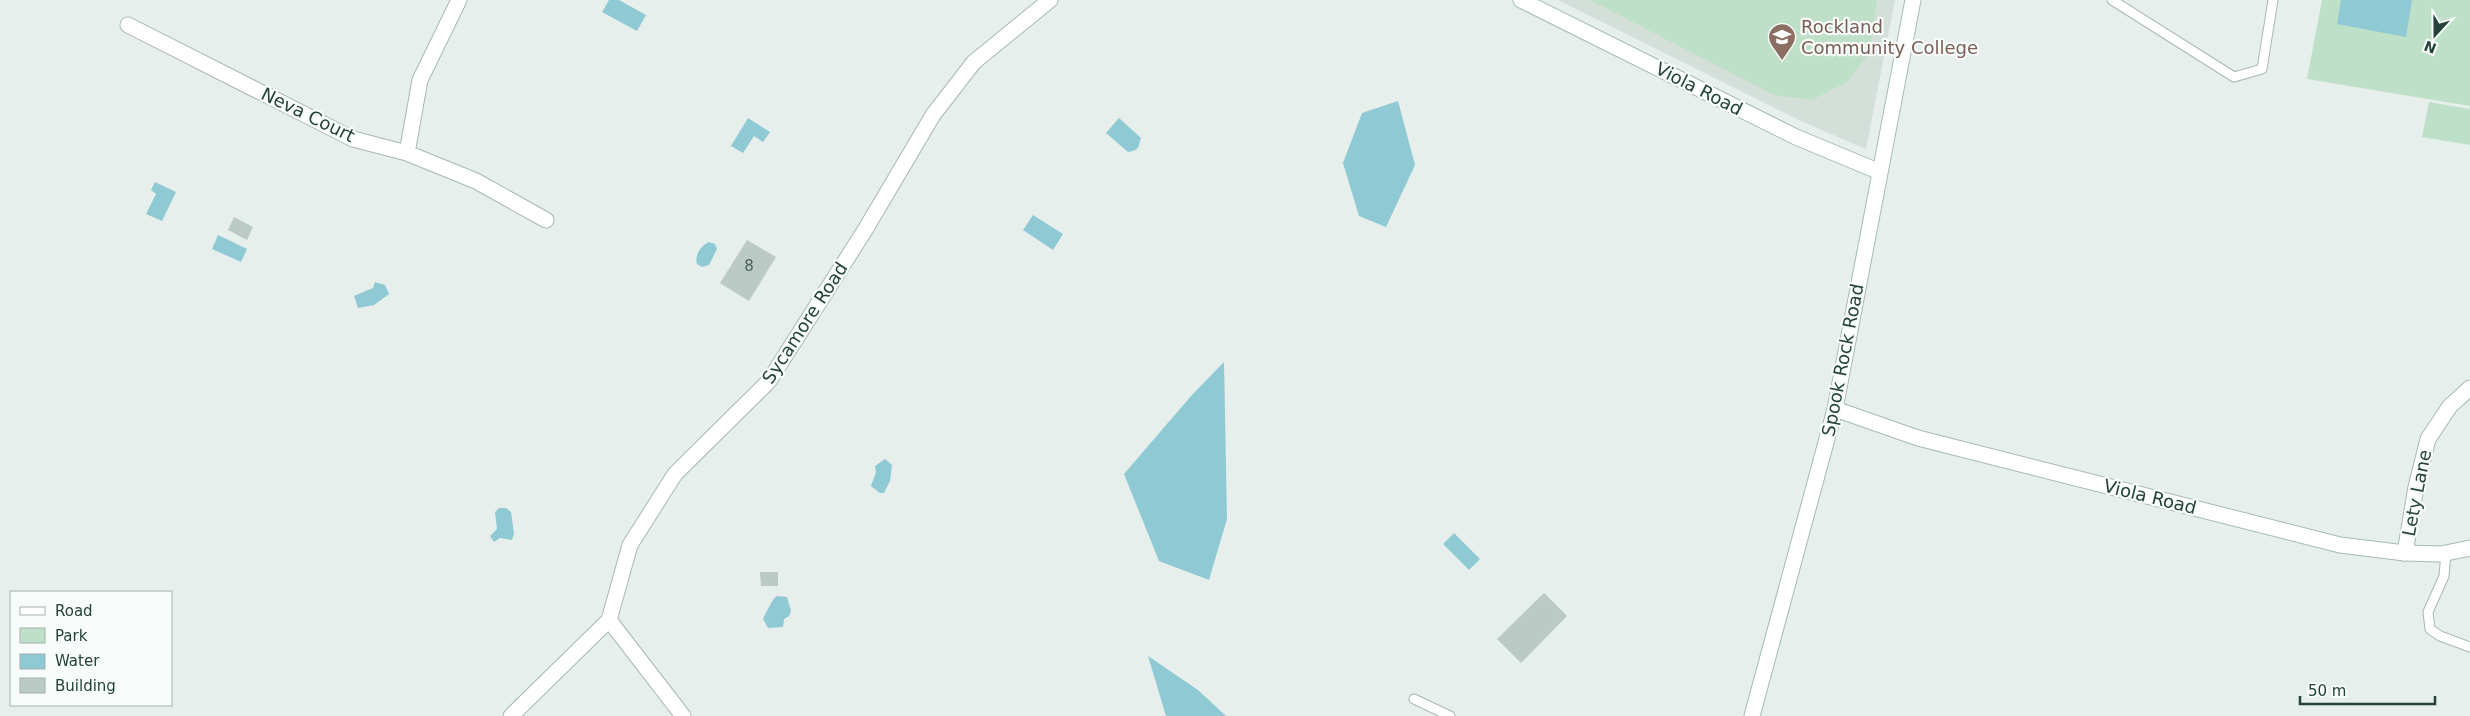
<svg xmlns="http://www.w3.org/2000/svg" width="2470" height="716" font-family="'DejaVu Sans',sans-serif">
<rect width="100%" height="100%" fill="#e6efeb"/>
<path fill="#d4dfda" d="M 1558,0 L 1895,0 L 1866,149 L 1803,122 Z"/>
<path fill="#bfe0c8" d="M 1590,0 L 1877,0 L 1870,52 L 1847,82 L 1812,100 L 1774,95 Z
M 2322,0 L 2470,0 L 2470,106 L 2307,79 Z
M 2429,102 L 2470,109 L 2470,145 L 2422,137 Z"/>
<path fill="#8ec9d4" d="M 609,0 L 619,0 L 646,15 L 637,31 L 602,12 Z
M 2341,0 L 2412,0 L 2406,37 L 2337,24 Z
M 1398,101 L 1415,165 L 1386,227 L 1359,216 L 1343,163 L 1362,113 Z
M 748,118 L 770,132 L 763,142 L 754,136 L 743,153 L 731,146 Z
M 1119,118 L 1141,138 C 1138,147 1140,150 1128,152 L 1106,133 Z
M 155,182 L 176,192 L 162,221 L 146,214 L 156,194 L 151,190 Z
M 1033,215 L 1063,234 L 1053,250 L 1023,230 Z
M 218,235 L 247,249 L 241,262 L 212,249 Z
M 709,242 L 715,244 L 717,249 L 709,265 L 702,267 L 697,264 C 694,256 701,245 709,242 Z
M 375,282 L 385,285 L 389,294 L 374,305 L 358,308 L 354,296 L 373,288 Z
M 1224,362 L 1227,519 L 1209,580 L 1159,561 L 1124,474 L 1191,396 Z
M 885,459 L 892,465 L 890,481 L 884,493 L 880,493 L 871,486 L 876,472 L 875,466 Z
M 499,508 L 506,508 L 511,512 L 514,534 L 512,540 L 500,538 L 494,542 L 490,536 L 497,529 L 495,512 Z
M 1454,533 L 1480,559 L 1469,570 L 1443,544 Z
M 777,596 L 787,597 L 791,611 L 789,616 L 784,619 L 783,627 L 768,628 L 763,619 C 766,613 772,599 777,596 Z
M 1148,656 L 1198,690 L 1226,716 L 1166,716 Z"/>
<path fill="#bbcac4" d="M 234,217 L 253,227 L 247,240 L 228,230 Z
M 747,240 L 776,257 L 749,301 L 720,283 Z
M 760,572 L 778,572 L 778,586 L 761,586 Z
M 1544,593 L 1567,616 L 1521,663 L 1497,639 Z"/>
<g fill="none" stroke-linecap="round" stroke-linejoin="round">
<g stroke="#a8b8b2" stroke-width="11">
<path id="lane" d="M 2112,0 L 2234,77 L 2262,69 L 2273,0
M 2446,553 L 2444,576 L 2428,612 L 2430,629 L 2440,636 L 2470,647
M 1414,699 L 1450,716"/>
</g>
<g stroke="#a8b8b2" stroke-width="17">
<path id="street" d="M 128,25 L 353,139 L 407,153 L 476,181 L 546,220
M 407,153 L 420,80 L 459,0
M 2405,553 L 2416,487 L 2428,439 L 2450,406 L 2470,388
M 609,620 L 683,716
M 511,716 L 609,620 L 630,545 L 675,474 L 769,381 L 865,230 L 933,115 L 974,62 L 1050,0"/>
</g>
<g stroke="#a4bbb3" stroke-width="17">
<path id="secondary" d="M 1521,0 L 1796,137 L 1880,172
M 1835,409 L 1918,438 L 2340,545 L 2405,553 L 2441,554 L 2470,548
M 1752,716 L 1835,409 L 1913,0"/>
</g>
<use href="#lane" stroke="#fff" stroke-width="9"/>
<use href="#street" stroke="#fff" stroke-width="15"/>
<use href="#secondary" stroke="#fff" stroke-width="15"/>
</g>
<defs>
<g id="university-pin" transform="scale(1.4375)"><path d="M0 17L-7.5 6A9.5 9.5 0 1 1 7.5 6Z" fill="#8d6e63" stroke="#f7fbf9"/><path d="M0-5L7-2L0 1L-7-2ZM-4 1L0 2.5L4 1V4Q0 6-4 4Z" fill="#fff"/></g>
</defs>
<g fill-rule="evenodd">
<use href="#university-pin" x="1782" y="37"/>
</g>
<g text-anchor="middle" stroke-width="4.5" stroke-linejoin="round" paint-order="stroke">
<g font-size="15" fill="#4a645c">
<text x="749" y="271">8</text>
</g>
<g font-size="18" fill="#785e54" stroke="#f7fbf9" text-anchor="start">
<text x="1801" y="33">Rockland<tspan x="1801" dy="21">Community College</tspan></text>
</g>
<g font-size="18" fill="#24423a" stroke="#f7fbf9">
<text transform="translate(1699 89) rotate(27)" y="6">Viola Road</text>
<text transform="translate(308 115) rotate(26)" y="6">Neva Court</text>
<text transform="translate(805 323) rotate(-57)" y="6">Sycamore Road</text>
<text transform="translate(1843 360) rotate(-79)" y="6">Spook Rock Road</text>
<text transform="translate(2417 493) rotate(-79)" y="6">Lety Lane</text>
<text transform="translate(2150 497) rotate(14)" y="6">Viola Road</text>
</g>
</g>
<rect x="10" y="591" width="162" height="115" fill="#f7fbf9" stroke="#a3b1ad"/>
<rect x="20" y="607" width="25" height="8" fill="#ffffff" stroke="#a3b1ad"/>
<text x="55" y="616" font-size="15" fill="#24423a">Road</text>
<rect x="20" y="628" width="25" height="15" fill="#bfe0c8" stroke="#a3b1ad"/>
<text x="55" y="641" font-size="15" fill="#24423a">Park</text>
<rect x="20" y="654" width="25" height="15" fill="#8ec9d4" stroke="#a3b1ad"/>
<text x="55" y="666" font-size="15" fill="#24423a">Water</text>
<rect x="20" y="678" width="25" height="15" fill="#bbcac4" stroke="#a3b1ad"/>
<text x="55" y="691" font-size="15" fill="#24423a">Building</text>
<g transform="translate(2435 35) rotate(201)" stroke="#f7fbf9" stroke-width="4" paint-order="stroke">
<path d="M0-4L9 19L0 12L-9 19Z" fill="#24423a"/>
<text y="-8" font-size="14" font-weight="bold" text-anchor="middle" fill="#24423a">N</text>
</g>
<path d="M2300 696v8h135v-8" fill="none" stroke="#24423a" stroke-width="2.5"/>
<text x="2308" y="696" font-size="15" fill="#24423a" stroke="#f7fbf9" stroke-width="4" paint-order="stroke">50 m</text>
</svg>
